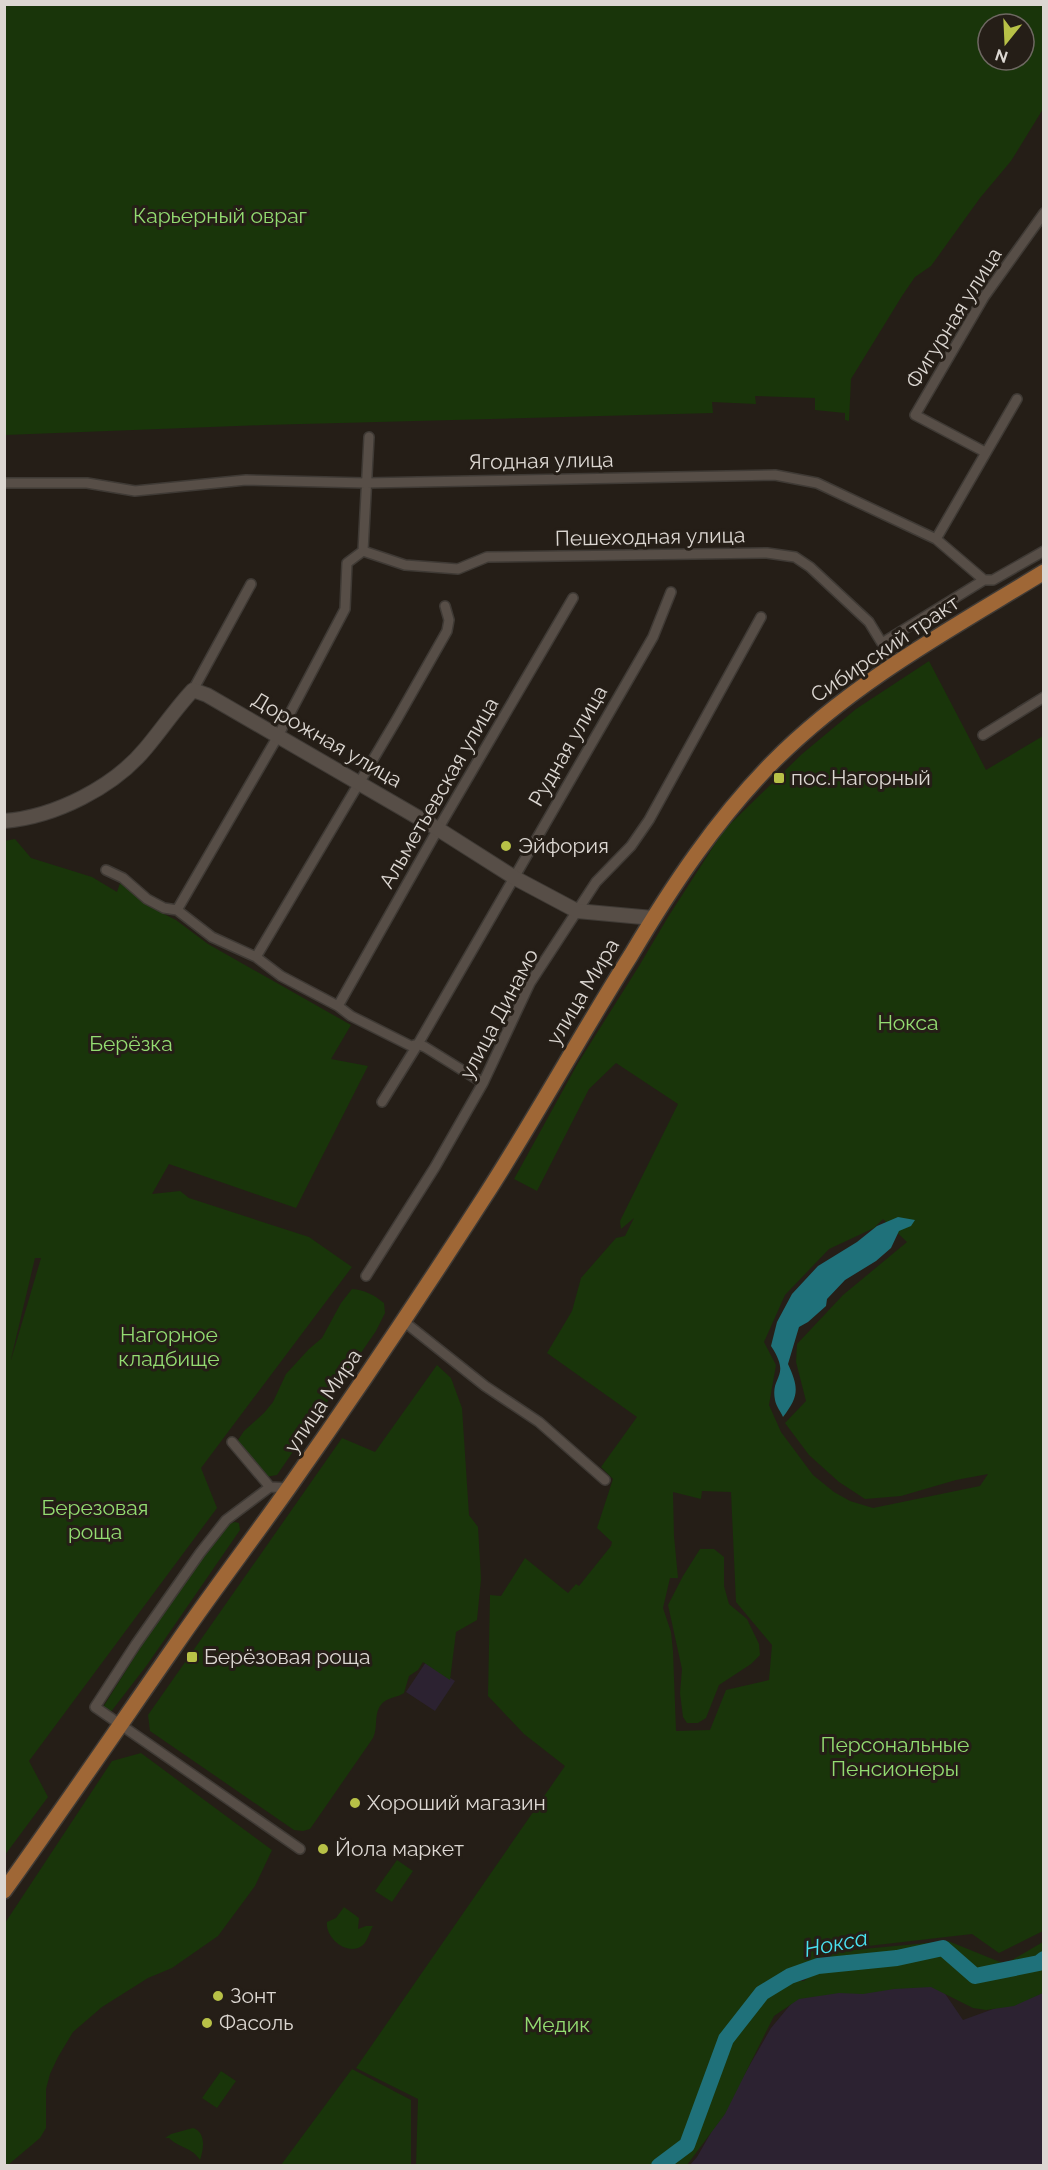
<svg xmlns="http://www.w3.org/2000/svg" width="1048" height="2170" font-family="Raleway,sans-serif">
<rect width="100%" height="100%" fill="#251e17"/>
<path fill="#2c2231" d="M 426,1662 L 455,1681 L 435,1711 L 406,1692 Z
M 933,1976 L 963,2020 L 1043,1991 L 1043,2165 L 690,2165 L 697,2157 L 771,2028 L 801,1992 Z"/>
<path fill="#19350a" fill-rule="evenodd" d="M 4,5 L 1043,5 L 1043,109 L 1011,161 L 980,198 L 931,266 L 915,277 L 902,296 L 851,379 L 849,421 L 845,420 L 845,413 L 815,410 L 815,398 L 755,396 L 756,404 L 712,402 L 713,413 L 264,425 L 5,435 ZM 988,24 L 1024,24 L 1024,60 L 988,60 Z
M 929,661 L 986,770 L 1043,736 L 1043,1931 L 999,1953 L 972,1934 L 868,1946 L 842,1951 L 948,1941 L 1005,1964 L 1043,1942 L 1043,1993 L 1014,2006 L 986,2010 L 973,2008 L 931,1987 L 894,1989 L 863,1994 L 839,1993 L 799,1999 L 774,2016 L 725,2114 L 687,2165 L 416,2165 L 418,2099 L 356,2068 L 565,1766 L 524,1734 L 488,1696 L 490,1595 L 501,1596 L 525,1558 L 568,1593 L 576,1584 L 579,1586 L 611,1546 L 612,1542 L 597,1528 L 613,1479 L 601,1467 L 637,1417 L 547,1353 L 572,1311 L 581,1278 L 616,1238 L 625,1236 L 634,1218 L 621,1229 L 620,1221 L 678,1104 L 616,1063 L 589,1089 L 537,1191 L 514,1179 L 578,1063 L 639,966 L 668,917 L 724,830 L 802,754 L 856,709 ZM 883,1219 L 907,1242 L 843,1295 L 797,1344 L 796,1362 L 806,1401 L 785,1423 L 809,1455 L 839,1482 L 865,1499 L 901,1496 L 956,1480 L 988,1474 L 980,1486 L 873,1508 L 850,1501 L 834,1492 L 813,1475 L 781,1432 L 769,1405 L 776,1365 L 764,1342 L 785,1295 L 829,1249 L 874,1228 ZM 702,1491 L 731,1492 L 736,1602 L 772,1645 L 769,1680 L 726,1690 L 710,1730 L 676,1731 L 673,1651 L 671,1632 L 663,1608 L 670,1578 L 678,1578 L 674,1536 L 673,1492 L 701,1499 ZM 829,1953 L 834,1953 L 804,1981 L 771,1981 L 783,1973 Z
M 15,839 L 31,858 L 92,877 L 117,892 L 120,883 L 148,906 L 176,920 L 208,944 L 351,1025 L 331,1059 L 368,1066 L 296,1208 L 169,1164 L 152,1194 L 180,1191 L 189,1198 L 309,1237 L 352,1267 L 201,1468 L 217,1508 L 29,1761 L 48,1797 L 5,1855 L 4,841 ZM 35,1258 L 41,1258 L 11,1360 L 11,1359 Z
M 352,1289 C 365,1290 374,1295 384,1303 L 385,1313 L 376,1331 L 277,1475 L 260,1478 L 243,1463 L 235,1452 L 234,1446 L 244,1431 L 264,1413 L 273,1402 L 286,1374 L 309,1349 L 322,1338 L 341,1303 Z
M 437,1365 L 451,1378 L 462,1408 L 469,1515 L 478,1527 L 481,1579 L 477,1620 L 456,1632 L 450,1680 L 423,1662 L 418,1670 L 409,1676 L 404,1693 C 398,1697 391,1697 385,1701 C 372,1710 379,1726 373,1738 L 310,1829 L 303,1831 L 294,1830 L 150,1731 L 148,1715 L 342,1438 L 375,1452 Z
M 235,1522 L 239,1523 L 240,1530 L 147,1665 L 110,1713 L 103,1707 L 154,1626 L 159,1616 L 229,1524 Z
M 700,1549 L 714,1549 L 724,1557 L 724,1586 L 729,1604 L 747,1619 L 759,1644 L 760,1655 L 751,1664 L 719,1685 L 706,1718 L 698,1723 L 687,1723 L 683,1717 L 680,1693 L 682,1669 L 668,1605 L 683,1576 Z
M 141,1753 L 272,1850 L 255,1886 L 218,1936 L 172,1968 L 148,1978 L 102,2007 L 73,2032 L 58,2057 L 50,2074 L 46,2089 L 46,2128 L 40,2138 L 8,2165 L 5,2165 L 5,1923 L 112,1761 Z
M 397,1860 L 413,1871 L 392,1902 L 375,1891 Z
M 344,1907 L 359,1918 L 358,1929 L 366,1926 L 373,1926 C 369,1933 367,1944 360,1947 C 345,1955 325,1937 327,1922 L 336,1918 Z
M 352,2069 L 411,2100 L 411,2165 L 281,2165 Z
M 221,2071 L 236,2081 L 217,2108 L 202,2098 Z
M 193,2128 C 206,2132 204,2149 200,2160 C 192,2147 179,2148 169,2138 L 165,2138 L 171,2134 Z"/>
<path fill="#1f717a" d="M 898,1217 L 915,1220 L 911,1226 L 899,1231 L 891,1248 L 876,1261 L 845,1280 L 827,1299 L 826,1306 L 808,1322 L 799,1327 L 788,1364 C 799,1388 799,1396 783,1417 C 781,1412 776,1406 775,1400 C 770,1375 792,1378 771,1346 L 777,1322 L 792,1294 L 818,1266 L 857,1242 L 877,1226 Z"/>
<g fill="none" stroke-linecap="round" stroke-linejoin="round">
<path stroke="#1f717a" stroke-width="16" d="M 659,2166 L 687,2145 L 726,2039 L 762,1993 L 790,1976 L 818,1966 L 897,1958 L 943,1948 L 975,1976 L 1039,1963 L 1044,1959"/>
<g stroke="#3f3a35" stroke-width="12">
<path id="street" d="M 985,452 L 915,415 L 984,297 L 1044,213
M 4,483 L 87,483 L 135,491 L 246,480 L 366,483 L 775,475 L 817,483 L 936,539 L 984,580 L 993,580 L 1044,551
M 936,539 L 1017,399
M 363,551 L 405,565 L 458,569 L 487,557 L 767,553 L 795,557 L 810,567 L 869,622 L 894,663
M 882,643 L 984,580
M 193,690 L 251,584
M 983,735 L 1044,697
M 106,870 L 123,878 L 147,899 L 164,908 L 177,910 L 212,937 L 256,957 L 281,976 L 338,1006 L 351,1016 L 411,1046 L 418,1044 L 425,1047 L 483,1083
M 177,910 L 278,736 L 345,609 L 347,563 L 363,551 L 369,437
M 256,957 L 397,719 L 447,631 L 449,620 L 445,606
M 338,1006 L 438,829 L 573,598
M 382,1102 L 418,1044 L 653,637 L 671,592
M 366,1276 L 435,1167 L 483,1083 L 530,983 L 596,882 L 631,846 L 649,820 L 761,617
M 402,1320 L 485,1386 L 539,1422 L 605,1480
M 232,1442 L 270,1487
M 289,1488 L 270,1487 L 226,1520 L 200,1553 L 136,1644 L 95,1707 L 300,1849"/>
</g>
<g stroke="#3f3a35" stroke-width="16">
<path id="secondary" d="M 4,821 C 55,817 114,787 146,748 C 162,729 176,708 193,690 L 207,695 L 438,829 L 515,878 L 577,911 L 653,918"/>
</g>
<g stroke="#3f3a35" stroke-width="18">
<path id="primary" d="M 4,1891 C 62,1810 118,1728 175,1646 C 212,1592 252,1540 290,1486 C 357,1391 422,1294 485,1196 C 536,1117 581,1034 631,955 C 672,886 716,820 772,763 C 851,683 949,630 1044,572"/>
</g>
<use href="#street" stroke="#574e47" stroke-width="9"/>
<use href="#secondary" stroke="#574e47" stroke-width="14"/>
<use href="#primary" stroke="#9f6736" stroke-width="15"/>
</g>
<g fill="#b8c147" stroke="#251e17" stroke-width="2">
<rect x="773" y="772" width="12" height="12" rx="3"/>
<circle cx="506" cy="846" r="6"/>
<rect x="186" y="1651" width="12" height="12" rx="3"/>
<circle cx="355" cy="1803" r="6"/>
<circle cx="323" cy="1849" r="6"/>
<circle cx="218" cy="1996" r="6"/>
<circle cx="207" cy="2023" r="6"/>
</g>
<g text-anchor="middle" stroke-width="6" stroke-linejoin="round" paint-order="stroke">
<g font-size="21" fill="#93dc71" stroke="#251e17">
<text x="220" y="223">Карьерный овраг</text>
<text x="908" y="1030">Нокса</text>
<text x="131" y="1051">Берёзка</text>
<text x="169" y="1342">Нагорное<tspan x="169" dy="24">кладбище</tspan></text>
<text x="95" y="1515">Березовая<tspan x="95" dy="24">роща</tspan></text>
<text x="895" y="1752">Персональные<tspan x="895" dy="24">Пенсионеры</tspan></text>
<text x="557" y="2032">Медик</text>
</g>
<g font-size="21" fill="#dcd7d2" stroke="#251e17">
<text transform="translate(954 318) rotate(-58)" y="7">Фигурная улица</text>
<text transform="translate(541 461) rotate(-1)" y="7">Ягодная улица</text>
<text transform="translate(650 537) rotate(-1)" y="7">Пешеходная улица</text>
<text transform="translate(885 649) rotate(-34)" y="7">Сибирский тракт</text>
<text transform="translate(327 740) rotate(30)" y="7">Дорожная улица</text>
<text transform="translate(568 746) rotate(-60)" y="7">Рудная улица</text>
<text transform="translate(439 793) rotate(-60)" y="7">Альметьевская улица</text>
<text transform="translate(583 992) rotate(-59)" y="7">улица Мира</text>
<text transform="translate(499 1014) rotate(-62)" y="7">улица Динамо</text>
<text transform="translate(323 1401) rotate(-56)" y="7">улица Мира</text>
</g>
<g font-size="21" fill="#dcd7d2" stroke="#251e17" text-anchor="start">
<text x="791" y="785">пос.Нагорный</text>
<text x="518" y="853">Эйфория</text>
<text x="204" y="1664">Берёзовая роща</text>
<text x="367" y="1810">Хороший магазин</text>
<text x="335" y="1856">Йола маркет</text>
<text x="230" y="2003">Зонт</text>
<text x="219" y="2030">Фасоль</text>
</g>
<g font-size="22" font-style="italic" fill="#49e2f1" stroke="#251e17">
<text transform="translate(836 1943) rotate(-11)" y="8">Нокса</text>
</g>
</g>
<rect width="1048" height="2170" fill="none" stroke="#dcd7d2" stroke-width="12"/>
<g transform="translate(1006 42) rotate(198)"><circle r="28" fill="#251e17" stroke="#6e6862" stroke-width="1.5"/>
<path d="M0-4.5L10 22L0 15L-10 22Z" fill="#b8c147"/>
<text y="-9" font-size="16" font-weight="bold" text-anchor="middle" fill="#dcd7d2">N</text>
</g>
</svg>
